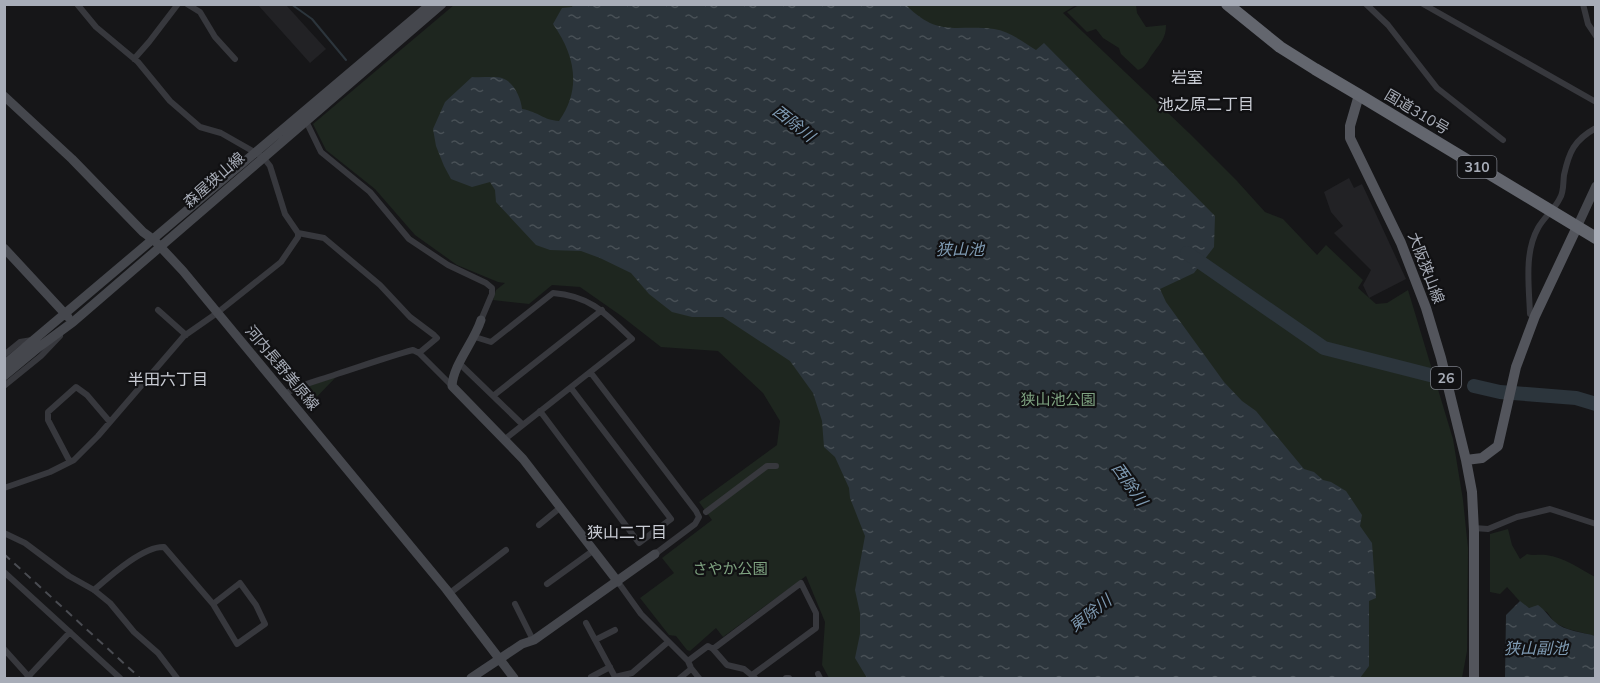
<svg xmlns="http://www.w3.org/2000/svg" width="1600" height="683" font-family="Mulish,'Noto Sans JP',sans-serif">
<defs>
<pattern id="water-ripples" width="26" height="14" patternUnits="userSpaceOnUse" patternTransform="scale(1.5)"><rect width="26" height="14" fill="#2c353c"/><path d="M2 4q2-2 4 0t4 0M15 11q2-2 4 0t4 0" fill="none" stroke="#485056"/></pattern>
</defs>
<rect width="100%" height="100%" fill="#161618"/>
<path fill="#222225" d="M 258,5 L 286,5 L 326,49 L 310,63 Z
M 1349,178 L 1354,188 L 1362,184 L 1406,279 L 1369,298 L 1363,285 L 1371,270 L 1334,233 L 1343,226 L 1331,212 L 1324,192 Z"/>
<path fill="#1e261f" d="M 454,5 L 1076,5 L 1063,13 L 1189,133 L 1237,181 L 1265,212 L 1283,219 L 1317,255 L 1326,245 L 1363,280 L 1358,288 L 1376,304 L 1387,303 L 1408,290 L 1453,439 L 1463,500 L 1468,548 L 1467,651 L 1462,678 L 829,678 L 822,665 L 825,622 L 806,576 L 723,637 L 716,628 L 690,651 L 687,650 L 676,636 L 669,635 L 640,598 L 674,573 L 662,558 L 712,520 L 699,502 L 777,445 L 780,421 L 763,393 L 718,351 L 661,347 L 620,315 L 580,287 L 552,285 L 529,304 L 493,300 L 496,290 L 505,283 L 498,282 L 457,265 L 415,235 L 375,189 L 326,150 L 313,124 Z
M 1079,5 L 1136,5 L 1137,13 L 1146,27 L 1166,25 C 1166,38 1161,42 1154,52 C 1148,59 1147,67 1138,70 L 1121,54 L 1119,48 L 1103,38 L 1096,29 L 1087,32 L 1067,12 Z
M 336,377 L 306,408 L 293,391 Z
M 1508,529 L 1512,545 L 1520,559 L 1527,554 C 1534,556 1540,554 1546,555 C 1564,557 1580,569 1595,577 L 1595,636 L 1568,629 L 1555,623 L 1547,612 L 1536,607 L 1529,608 L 1524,606 L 1507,587 L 1500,594 L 1490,592 L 1490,534 Z"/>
<path fill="url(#water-ripples)" d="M 573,5 L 906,5 C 939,38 954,24 994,29 C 1009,31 1023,42 1036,50 L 1044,43 L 1215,216 L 1214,247 L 1194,273 L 1160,289 L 1166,302 L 1224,382 L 1242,401 L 1256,411 L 1304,469 L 1314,472 L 1323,480 L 1331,482 L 1346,491 L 1362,515 L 1360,526 L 1372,543 L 1376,598 L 1369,601 L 1369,666 L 1360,678 L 867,678 L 855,658 L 860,634 L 860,613 L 855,590 L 865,536 L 850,498 L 849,488 L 835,457 L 824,447 L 822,421 L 813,393 L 790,361 L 723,317 L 692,317 L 672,312 L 649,294 L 631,273 L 600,258 L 581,251 L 550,250 L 536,245 L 496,202 L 495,190 L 490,182 L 472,187 L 451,179 L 444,166 L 436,146 L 433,129 L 445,102 L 472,77 C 481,78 494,76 502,78 C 514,82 521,98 522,109 C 539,112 543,120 559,121 C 582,89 575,55 553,24 L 562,8 L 572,7 Z
M 1520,601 L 1529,608 L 1538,605 C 1545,610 1549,617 1555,622 C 1564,631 1583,632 1595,636 L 1595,678 L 1505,678 L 1506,615 Z"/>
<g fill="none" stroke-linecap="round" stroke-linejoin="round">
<path stroke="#2c353c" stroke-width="2" d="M 291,4 L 312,19 L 346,60"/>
<path stroke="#2c353c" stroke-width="14" d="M 1187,253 L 1324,348 L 1430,375
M 1474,386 L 1500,392 L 1576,398 L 1596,404"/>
<path stroke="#37383d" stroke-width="6" d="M 187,4 L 200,12 L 215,37 L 235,59
M 1366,4 L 1388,25 L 1437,88 L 1503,140
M 1423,4 L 1596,102
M 1583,4 L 1588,24 L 1596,36
M 134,59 L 149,42 L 178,4
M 306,121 L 321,152 L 370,192 L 409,239 L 448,265 L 486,283 L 492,288 L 492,294 L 481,320
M 298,233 L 324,238 L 380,285 L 410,317 L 434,335 L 437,338 L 419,353 L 452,386
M 158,310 L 186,335
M 1535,316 L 1530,314 C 1529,286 1524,253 1538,228 C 1544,217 1555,209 1560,198 C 1564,192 1563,182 1564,175 C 1569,152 1574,140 1596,128
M 475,337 L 491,342 L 553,293 C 591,296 606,314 632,339 L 505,439
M 4,355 L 20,342 L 32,340
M 460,364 L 523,425
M 591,373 L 696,511 L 699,517 L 695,524 L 655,554
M 4,386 L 41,356 L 60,336
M 285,394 C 303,383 318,381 337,374 C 362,366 387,357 413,350 L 419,353
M 493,396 L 602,310
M 540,411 L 639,543 L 671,519 L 571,388
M 70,462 L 48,420 L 48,412 L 76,387 L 87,395 L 110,422
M 4,488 L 50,472 L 74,460 L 98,436 L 184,336 L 217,313 L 271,270 L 281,262 L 298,237 L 298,233 L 285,214 L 270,166 L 263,157 L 221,133 L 200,127 L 170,101 L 138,62 L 96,27 L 77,4
M 706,512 L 767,466 L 776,466
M 539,525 L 561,507
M 1474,528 L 1488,529 L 1517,517 L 1550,509 L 1596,524
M 4,533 L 25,543 L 69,576 L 94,590 L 110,603 L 134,632 L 158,653 L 177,678
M 4,572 L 120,678
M 618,582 L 641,614 L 688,661 L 691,668 L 699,678
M 547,584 L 594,550
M 94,590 C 109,577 143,546 164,547 L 213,604 L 237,644 L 265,624 L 256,605 L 240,583 L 213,604
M 450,593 L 506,550
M 515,604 L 533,640
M 586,623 L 615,677 L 632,673 L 668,642
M 595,640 L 615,630
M 4,649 L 30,678
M 713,649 L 727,665 L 744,669 L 755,678
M 688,661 L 708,646 L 713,649 L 801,583 L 816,613 L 816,628 L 752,675
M 818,674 L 820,678
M 591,677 L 610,667
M 27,678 L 70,632
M 680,678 L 691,669
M 786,678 L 789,678"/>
<path stroke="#45474d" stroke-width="9" d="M 4,96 L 72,159 L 143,232 L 154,240 L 183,271 L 446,589 L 514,678
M 1577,227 L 1596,186
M 4,248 L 68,317
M 481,320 C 474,342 453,365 452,386 L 523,459 L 618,582
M 4,365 L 431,4
M 4,376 L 39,347 L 73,322 L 442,4
M 471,678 L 522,644 L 534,640 L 655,554"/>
<path stroke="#53555c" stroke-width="10" d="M 1359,95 L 1350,126 L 1350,138 L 1401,243 L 1426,308 L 1441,358 L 1466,460 L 1472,492 L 1474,531 L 1474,678
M 1466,460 L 1482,458 L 1498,446 L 1516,367 L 1535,316 L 1577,227"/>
<path stroke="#63666e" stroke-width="12" d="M 1227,4 L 1280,47 L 1315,69 L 1359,95 L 1596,238"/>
<path stroke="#4a4c52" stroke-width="2" stroke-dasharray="8 6" stroke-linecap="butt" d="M 4,554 L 140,678"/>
</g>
<g text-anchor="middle" stroke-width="4.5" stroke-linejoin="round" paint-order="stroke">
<g fill="#111113" stroke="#7b7e86" stroke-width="1.5">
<rect x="1457.5" y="156" width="39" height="22" rx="4.5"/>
<rect x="1431" y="367" width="30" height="22" rx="4.5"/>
</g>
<g font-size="14" font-weight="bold" fill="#a8adb8">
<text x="1477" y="172">310</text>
<text x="1446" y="383">26</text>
</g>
<g font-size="15" fill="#a8adb8" stroke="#111113">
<text transform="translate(1417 112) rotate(31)" y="5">国道310号</text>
<text transform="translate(214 180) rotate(-41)" y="5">森屋狭山線</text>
<text transform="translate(1426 268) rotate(69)" y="5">大阪狭山線</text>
<text transform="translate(282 368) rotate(50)" y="5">河内長野美原線</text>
</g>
<g font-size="15" fill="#7fa381" stroke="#111113">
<text x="1058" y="405">狭山池公園</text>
<text x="730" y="574">さやか公園</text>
</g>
<g font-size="16" fill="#c9ccd4" stroke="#111113">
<text x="1187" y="83">岩室</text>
<text x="1206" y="110">池之原二丁目</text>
<text x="168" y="385">半田六丁目</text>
<text x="627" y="538">狭山二丁目</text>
</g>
<g font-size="16" font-style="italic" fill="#7f9bb3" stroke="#111113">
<text transform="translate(794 123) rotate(38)" y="6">西除川</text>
<text x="960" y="255">狭山池</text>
<text transform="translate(1130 484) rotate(55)" y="6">西除川</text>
<text transform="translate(1090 613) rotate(-38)" y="6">東除川</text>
<text x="1536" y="654">狭山副池</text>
</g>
</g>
<rect width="1600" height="683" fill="none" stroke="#a8adb8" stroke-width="12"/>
</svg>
